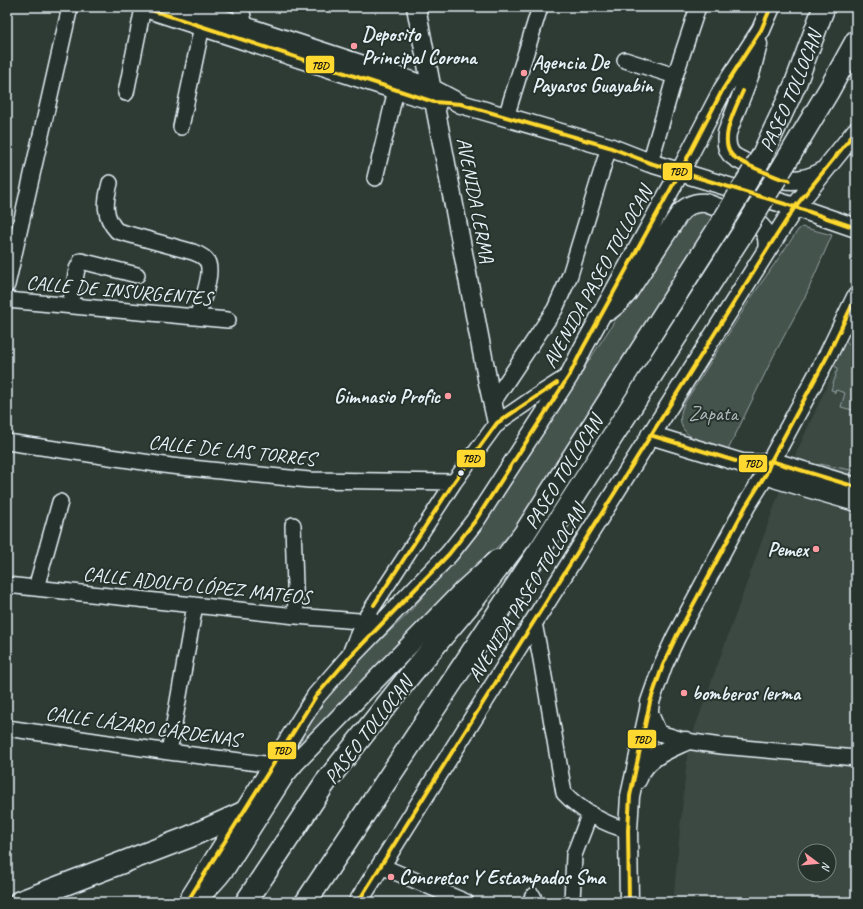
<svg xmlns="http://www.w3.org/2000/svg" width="863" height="909" font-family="Caveat,sans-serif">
<rect width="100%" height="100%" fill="#2e3b35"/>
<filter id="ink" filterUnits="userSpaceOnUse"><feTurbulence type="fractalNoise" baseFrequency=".025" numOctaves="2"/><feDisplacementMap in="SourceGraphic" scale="8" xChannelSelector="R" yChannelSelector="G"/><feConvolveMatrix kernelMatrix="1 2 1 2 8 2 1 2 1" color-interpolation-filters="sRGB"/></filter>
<g filter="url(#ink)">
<path fill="#3b4843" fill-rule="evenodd" d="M 856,322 L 856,902 L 673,902 L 688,747 L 783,482 ZM 805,851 L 829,851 L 829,875 L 805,875 Z"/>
<path fill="#45524e" stroke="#96a2a3" d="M 699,209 L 714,215 L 518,527 L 417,624 L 281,765 L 325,692 L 408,614 L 478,532 L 682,217 Z
M 802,227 L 832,235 L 806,295 L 774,355 L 728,450 C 705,443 669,438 684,404 L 753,295 L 798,230 Z
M 853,332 L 856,333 L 856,411 L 841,407 L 845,393 L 836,390 L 834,393 L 835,391 L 831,390 L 836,375 L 835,373 L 837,372 L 837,368 L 832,364 L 844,339 L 849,345 Z
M 820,464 L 856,471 L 856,485 L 817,472 Z"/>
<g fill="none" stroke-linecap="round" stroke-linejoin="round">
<g stroke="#e8f1f8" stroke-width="18">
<path id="minor" d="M 241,7 L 245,27
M 625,60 L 675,76
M 126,93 L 143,8
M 506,117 L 540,7
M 181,127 L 202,26
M 650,163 L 675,76 L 698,7
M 375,178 L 396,90
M 110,183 C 105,202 103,216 117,231 L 193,252 C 198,254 204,256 207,261 C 214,273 201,304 197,317
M 7,285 L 70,7
M 7,300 L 228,320
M 70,305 L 77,269 L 81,261 L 137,275
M 493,402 L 555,309 L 570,275 L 609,147
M 7,442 L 171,466 L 309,480 L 454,482
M 293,525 L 296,616
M 7,585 L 296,616 L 384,623
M 36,588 L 60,502
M 534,623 L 541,659 L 564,793 C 580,810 605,825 628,830
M 349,656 L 363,622 L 454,482 L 497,423 L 535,397 L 568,376
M 649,710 L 659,733 L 686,741 L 721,746 L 856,758
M 7,728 L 169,752 L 273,765
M 169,752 L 195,605
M 381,866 L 466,902
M 530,902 L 533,896
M 572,902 L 574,855 L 590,813"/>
</g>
<g stroke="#e8f1f8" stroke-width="21">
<path id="major" d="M 142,7 L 396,90 L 438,102
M 186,7 L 403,78 L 431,88 L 461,104 L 609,147 L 650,163 L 795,207 L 856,228
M 416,7 L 488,383 L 497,423
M 758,44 L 751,71 L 727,133 C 726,140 726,148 731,154 C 737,161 772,174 782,179 C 797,182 809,179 822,172
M 609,311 L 619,303 L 627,294 L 678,216 C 685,206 693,202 706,203 C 716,207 726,210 736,214 C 754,221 771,226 767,250
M 650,435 L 742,463 L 761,464 L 771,461 L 856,487
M 761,465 L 766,474 L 777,479 L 856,502
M 637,780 C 639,777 640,772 643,769 C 652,755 671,748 686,741
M 195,900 C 207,891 217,880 226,868 L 285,775 L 295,763 L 462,591 L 497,559
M 187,902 L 316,696 L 348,659 L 449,554 L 475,521 L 569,376 L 583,348 L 680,172 L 723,89 L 761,30 L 771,7
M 358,902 L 767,250 L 795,207 L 856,131
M 629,902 L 628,830 L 630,796 L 649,710 L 650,702 L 663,665 L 676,637 L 746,506 L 766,474 L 771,461 L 828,355 L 856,297"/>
</g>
<g stroke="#e8f1f8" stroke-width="24">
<g id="highway">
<path id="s1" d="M 761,158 L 795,85 L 824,7"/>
<path d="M 784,165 L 829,90 L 856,41"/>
<path d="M 19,902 L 189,837 L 242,813"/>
<path d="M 246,902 L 325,783 L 411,674 L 475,598 L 524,534 L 723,221"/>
<path d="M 306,902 L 541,548 L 745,229"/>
</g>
</g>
<use href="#minor" stroke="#26332d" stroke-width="15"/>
<use href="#major" stroke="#26332d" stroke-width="18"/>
<use href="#highway" stroke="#26332d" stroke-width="21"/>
<g stroke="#e8f1f8" stroke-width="24" stroke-linecap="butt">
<path id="highway-bridge" d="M 723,221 L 761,158
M 745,229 L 784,165"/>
</g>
<use href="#highway-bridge" stroke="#26332d" stroke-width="21"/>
<g stroke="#26332d" stroke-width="7">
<path id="bus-1" d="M 142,7 L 434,102 L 461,104 L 609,147 L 650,163 L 795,207 L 856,228
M 743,91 C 736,107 718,140 732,155 C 740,164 770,174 782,179 L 789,180
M 650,435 L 742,463 L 761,464 L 771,461 L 856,487
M 374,605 L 454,482 L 497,423 L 557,383
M 187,902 L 316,696 L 348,659 L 449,554 L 475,521 L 569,376 L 583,348 L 680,172 L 723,89 L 761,30 L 771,7
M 358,902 L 767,250 L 795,207 L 856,131
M 629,902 L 628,830 L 630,796 L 650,702 L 663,665 L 676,637 L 746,506 L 766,474 L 771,461 L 828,355 L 856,297"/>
</g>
<use href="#bus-1" stroke="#ffd92f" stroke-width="4"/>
</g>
</g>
<g fill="#ff9aa2" stroke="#26332d" stroke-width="1.5">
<circle cx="354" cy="46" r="4"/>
<circle cx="524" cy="73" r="4"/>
<circle cx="448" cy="396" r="4"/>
<circle cx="816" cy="549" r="4"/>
<circle cx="684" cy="693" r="4"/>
<circle cx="391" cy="877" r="4"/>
</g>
<circle fill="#e8f1f8" stroke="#26332d" stroke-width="1.5" cx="461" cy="473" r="3.5"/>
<g text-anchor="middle" stroke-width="4" stroke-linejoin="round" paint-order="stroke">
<g font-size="20" font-weight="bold" fill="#e8f1f8" stroke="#26332d" text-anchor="start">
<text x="362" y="41">Deposito<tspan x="362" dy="23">Principal Corona</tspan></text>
<text x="532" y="69">Agencia De<tspan x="532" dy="23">Payasos Guayabin</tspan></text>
<text x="440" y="403" text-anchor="end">Gimnasio Profic</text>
<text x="808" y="556" text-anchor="end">Pemex</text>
<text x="692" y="700">bomberos lerma</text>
<text x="399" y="884">Concretos Y Estampados Sma</text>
</g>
<g font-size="20" fill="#e8f1f8" stroke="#26332d">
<text dy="7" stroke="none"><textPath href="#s1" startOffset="73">PASEO TOLLOCAN</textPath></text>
<text transform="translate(476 200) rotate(79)" y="7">AVENIDA LERMA</text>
<text transform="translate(597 277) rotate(-61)" y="7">AVENIDA PASEO TOLLOCAN</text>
<text transform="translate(119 290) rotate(5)" y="7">CALLE DE INSURGENTES</text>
<text transform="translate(232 450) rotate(6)" y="7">CALLE DE LAS TORRES</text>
<text transform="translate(563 472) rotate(-58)" y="7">PASEO TOLLOCAN</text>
<text transform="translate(197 585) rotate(6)" y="7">CALLE ADOLFO LÓPEZ MATEOS</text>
<text transform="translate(526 593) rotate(-58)" y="7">AVENIDA PASEO TOLLOCAN</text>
<text transform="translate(143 726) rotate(8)" y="7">CALLE LÁZARO CÁRDENAS</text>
<text transform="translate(368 730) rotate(-52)" y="7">PASEO TOLLOCAN</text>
</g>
<g font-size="20" fill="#afb9bc" stroke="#26332d">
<text x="713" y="420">Zapata</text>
</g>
</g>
<g stroke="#26332d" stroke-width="1.5">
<rect x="305" y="55" width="30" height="19" rx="4" fill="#ffd92f"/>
<rect x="662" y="162" width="31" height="19" rx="4" fill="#ffd92f"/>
<rect x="456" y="449" width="30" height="19" rx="4" fill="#ffd92f"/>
<rect x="738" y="454" width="30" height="19" rx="4" fill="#ffd92f"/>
<rect x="627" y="729" width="30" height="20" rx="4" fill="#ffd92f"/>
<rect x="267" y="741" width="30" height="19" rx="4" fill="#ffd92f"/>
</g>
<g font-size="11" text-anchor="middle" font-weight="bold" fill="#111">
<text x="320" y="69">TBD</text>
<text x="678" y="175">TBD</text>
<text x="471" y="462">TBD</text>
<text x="753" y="467">TBD</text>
<text x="642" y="743">TBD</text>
<text x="282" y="754">TBD</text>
</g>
<rect width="863" height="909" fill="none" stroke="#26332d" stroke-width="24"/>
<rect x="12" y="12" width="839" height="885" fill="none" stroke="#e8f1f8" stroke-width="1.5" filter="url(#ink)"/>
<g transform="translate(817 863) rotate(106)"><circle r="19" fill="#26332d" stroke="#747f7e"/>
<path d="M0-3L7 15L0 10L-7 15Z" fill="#ff9aa2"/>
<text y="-6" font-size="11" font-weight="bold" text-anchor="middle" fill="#e8f1f8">N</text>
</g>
</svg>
